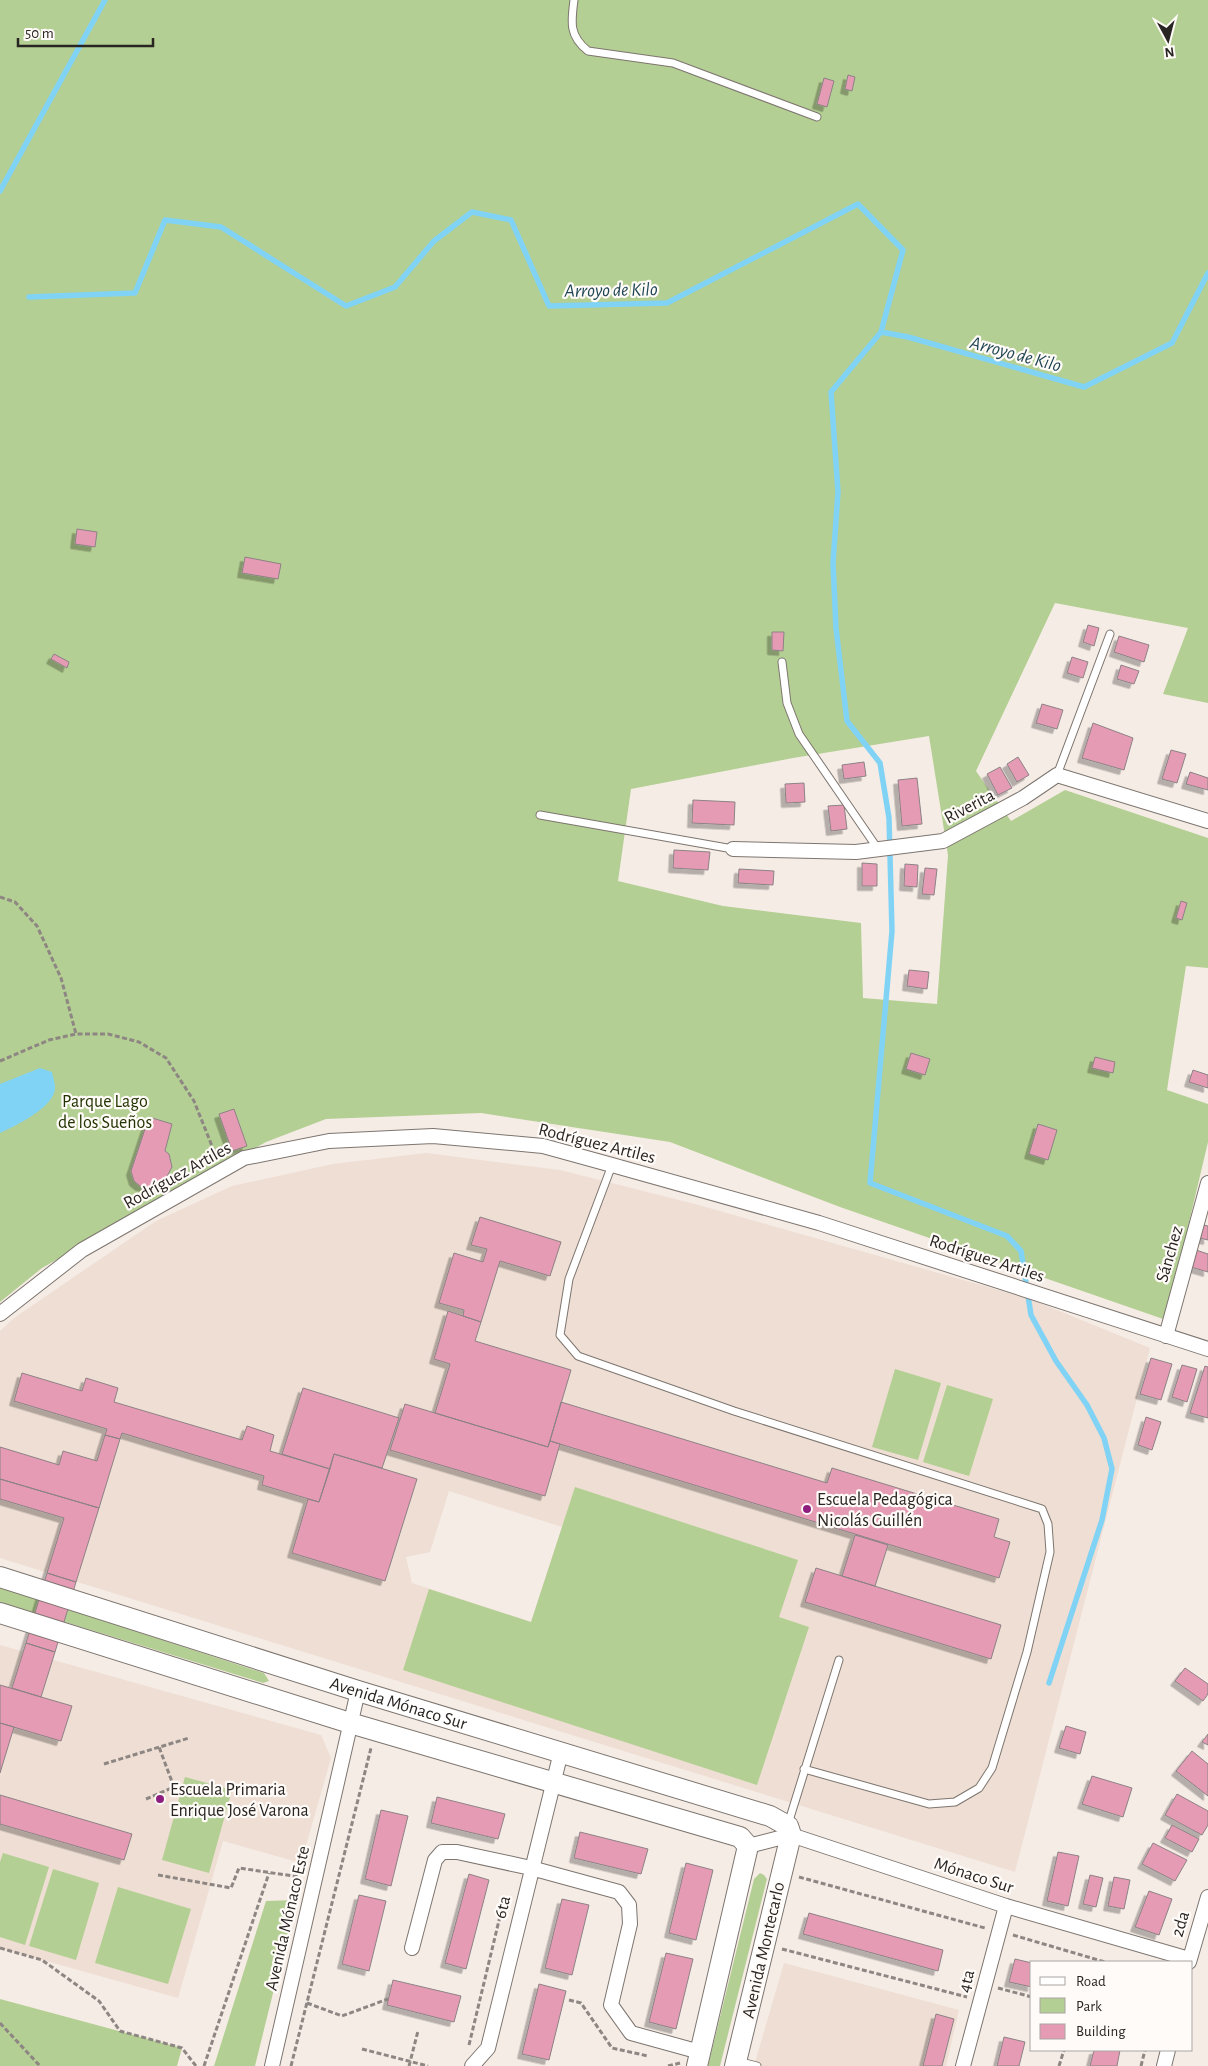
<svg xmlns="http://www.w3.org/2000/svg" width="1208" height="2066" font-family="'Alegreya Sans',sans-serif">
<defs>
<filter id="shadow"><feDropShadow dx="-4.5" dy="4.5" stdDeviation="0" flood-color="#0004"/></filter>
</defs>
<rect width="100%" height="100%" fill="#f6ece6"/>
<path fill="#eeded3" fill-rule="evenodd" d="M 426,1153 L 560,1170 L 695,1204 L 1030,1299 L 1150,1348 L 1015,1872 L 0,1558 L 0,1331 L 14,1318 L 156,1221 L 232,1186 L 333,1164 ZM 449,1491 L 562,1527 L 531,1622 L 412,1583 L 406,1557 L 430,1552 Z
M 0,1645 L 321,1735 L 331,1758 L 301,1863 L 223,1841 L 178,1998 L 0,1948 Z
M 784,1963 L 959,2010 L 946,2066 L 754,2066 Z"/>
<path fill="#b4cf93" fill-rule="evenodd" d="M 0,0 L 1208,0 L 1208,703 L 1163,694 L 1188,628 L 1055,603 L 976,771 L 1011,821 L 1065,790 L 1208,838 L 1208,968 L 1186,966 L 1167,1090 L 1208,1104 L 1208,1142 L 1166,1320 L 840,1207 L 670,1142 L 481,1113 L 326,1119 L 266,1142 L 42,1268 L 0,1302 ZM 929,736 L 948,855 L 937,1004 L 863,998 L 861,923 L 723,906 L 618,881 L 631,789 L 793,758 Z
M 895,1369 L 941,1383 L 918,1460 L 872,1447 Z
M 947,1385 L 993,1399 L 969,1476 L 923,1462 Z
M 575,1487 L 798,1560 L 779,1617 L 809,1627 L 757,1785 L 403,1670 L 429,1589 L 531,1622 Z
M 0,1587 L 264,1673 L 269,1681 L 263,1683 L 0,1602 Z
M 185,1777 L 232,1790 L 209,1873 L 162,1860 Z
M 3,1853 L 49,1867 L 25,1945 L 0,1937 L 0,1862 Z
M 53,1869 L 99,1883 L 76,1960 L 29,1946 Z
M 760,1873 L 764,1875 L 767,1879 L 720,2066 L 708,2066 L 754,1879 Z
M 118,1887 L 191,1909 L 168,1984 L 95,1963 Z
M 296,1900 L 255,2066 L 214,2066 L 266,1901 Z
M 0,1999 L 182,2048 L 177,2066 L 0,2066 Z"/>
<path fill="#80d3f5" d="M 40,1068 L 52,1072 C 53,1077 55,1083 55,1088 C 55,1107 15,1126 0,1133 L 0,1084 Z"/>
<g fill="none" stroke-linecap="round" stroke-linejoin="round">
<path stroke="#80d3f5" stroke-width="5.5" d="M 0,191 L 105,0
M 29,297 L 135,293 L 165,220 L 221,227 L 346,306 L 395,287 L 434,241 L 472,212 L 511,220 L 549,306 L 667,303 L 858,204 L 903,250 L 881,332 L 908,337 L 1084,387 L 1172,343 L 1208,273
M 881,332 L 831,392 L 838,492 L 833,563 L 836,628 L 847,721 L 880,763 L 889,818 L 892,931 L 870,1183 L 1007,1236 L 1021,1251 L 1031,1315 L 1056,1361 L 1087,1405 L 1104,1438 L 1112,1469 L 1102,1520 L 1049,1683"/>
</g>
<path fill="#e69bb4" stroke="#8c8285" filter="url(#shadow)" d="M 848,75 L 855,77 L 852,91 L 845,89 Z
M 824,78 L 834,81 L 827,107 L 817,104 Z
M 77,529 L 97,532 L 95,547 L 75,544 Z
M 245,557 L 281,564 L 278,579 L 242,573 Z
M 1088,625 L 1099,628 L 1094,646 L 1083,642 Z
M 772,632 L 784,632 L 783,651 L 772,650 Z
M 1119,636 L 1149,645 L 1144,662 L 1114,652 Z
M 54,654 L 69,662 L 67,668 L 51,659 Z
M 1072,657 L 1088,662 L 1083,678 L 1067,673 Z
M 1121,665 L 1139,671 L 1134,684 L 1117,679 Z
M 1042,704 L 1063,710 L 1057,729 L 1036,723 Z
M 1093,723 L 1133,738 L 1124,770 L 1082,758 Z
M 1171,750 L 1186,754 L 1177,783 L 1162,779 Z
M 1018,757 L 1029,775 L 1017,782 L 1007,764 Z
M 864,762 L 866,776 L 844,779 L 842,765 Z
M 1000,767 L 1012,788 L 998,795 L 987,774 Z
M 1190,772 L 1208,778 L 1208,790 L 1186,784 Z
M 917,778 L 922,824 L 902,826 L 898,780 Z
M 804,783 L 805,802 L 786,803 L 785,784 Z
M 693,800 L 735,802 L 734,825 L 692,823 Z
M 844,805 L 847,829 L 831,831 L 828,806 Z
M 674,850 L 710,852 L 708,870 L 673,868 Z
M 862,863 L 877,864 L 877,886 L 862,886 Z
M 905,864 L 918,865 L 917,887 L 904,886 Z
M 925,868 L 937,869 L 934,895 L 922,894 Z
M 739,869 L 774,871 L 773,885 L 738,883 Z
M 1181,901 L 1187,903 L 1182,920 L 1176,918 Z
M 909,970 L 929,972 L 927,989 L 907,986 Z
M 911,1053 L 930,1059 L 925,1075 L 906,1069 Z
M 1095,1057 L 1115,1062 L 1113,1073 L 1092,1068 Z
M 1193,1070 L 1208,1075 L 1208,1088 L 1189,1082 Z
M 234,1109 L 247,1146 L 232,1151 L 219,1114 Z
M 149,1117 L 172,1124 L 165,1151 L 169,1154 L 172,1167 L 166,1178 L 160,1184 L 152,1187 L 140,1186 L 134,1181 L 131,1171 Z
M 1038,1124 L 1057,1130 L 1048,1160 L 1029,1154 Z
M 480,1217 L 561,1242 L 550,1276 L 500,1261 L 481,1322 L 463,1316 L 464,1310 L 439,1303 L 454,1253 L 483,1262 L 487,1249 L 471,1245 Z
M 1200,1224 L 1208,1226 L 1208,1240 L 1196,1237 Z
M 1196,1250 L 1208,1254 L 1208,1272 L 1191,1267 Z
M 448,1311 L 481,1322 L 475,1341 L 571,1370 L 548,1447 L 435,1413 L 450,1364 L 434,1359 Z
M 1151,1358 L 1172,1364 L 1161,1400 L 1140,1394 Z
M 1182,1365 L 1197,1369 L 1187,1402 L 1172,1397 Z
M 1205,1366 L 1208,1367 L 1208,1418 L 1190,1413 Z
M 22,1373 L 82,1391 L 86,1378 L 118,1388 L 114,1402 L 242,1440 L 247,1426 L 274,1435 L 270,1451 L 330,1469 L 319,1502 L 262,1485 L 264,1476 L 122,1433 L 120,1439 L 105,1435 L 107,1429 L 14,1401 Z
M 303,1388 L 399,1418 L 382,1468 L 334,1454 L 330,1469 L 282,1454 Z
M 561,1402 L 827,1483 L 832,1468 L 999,1519 L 994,1537 L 1010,1542 L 999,1578 L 550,1441 Z
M 405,1404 L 548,1447 L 550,1441 L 560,1444 L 545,1496 L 390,1450 Z
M 1146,1417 L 1161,1422 L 1152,1450 L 1138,1445 Z
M 105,1435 L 120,1439 L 99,1508 L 0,1479 L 0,1447 L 59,1465 L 63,1451 L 97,1461 Z
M 334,1454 L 417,1479 L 385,1581 L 292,1553 L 308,1499 L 319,1502 Z
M 0,1479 L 99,1508 L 76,1582 L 47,1573 L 64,1518 L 0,1499 Z
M 855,1535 L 888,1545 L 875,1586 L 842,1576 Z
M 816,1568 L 1001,1625 L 991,1659 L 805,1602 Z
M 47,1573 L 76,1582 L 55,1652 L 26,1643 Z
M 26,1643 L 55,1652 L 41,1697 L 12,1688 Z
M 1185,1668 L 1208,1684 L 1208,1694 L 1203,1701 L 1175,1681 Z
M 0,1685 L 72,1706 L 61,1741 L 0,1723 Z
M 0,1723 L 14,1727 L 0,1773 Z
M 1066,1726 L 1086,1732 L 1080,1754 L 1059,1748 Z
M 1208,1734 L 1208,1745 L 1202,1742 Z
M 1192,1751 L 1208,1764 L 1208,1796 L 1176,1771 Z
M 1092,1776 L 1132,1788 L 1123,1817 L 1082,1804 Z
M 1177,1794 L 1208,1811 L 1208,1825 L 1202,1835 L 1165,1815 Z
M 0,1795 L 132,1834 L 124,1860 L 0,1824 Z
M 437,1797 L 505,1814 L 498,1839 L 431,1823 Z
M 381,1810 L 408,1816 L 391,1886 L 365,1879 Z
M 1172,1825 L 1199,1839 L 1192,1852 L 1165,1838 Z
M 580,1832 L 648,1849 L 641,1874 L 574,1858 Z
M 1153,1843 L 1187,1860 L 1175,1881 L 1142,1864 Z
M 1058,1852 L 1079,1856 L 1068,1906 L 1047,1901 Z
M 686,1863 L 713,1870 L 696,1940 L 669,1933 Z
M 469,1874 L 489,1880 L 466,1969 L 445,1963 Z
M 1090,1875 L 1103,1878 L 1096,1907 L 1083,1904 Z
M 1114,1877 L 1130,1880 L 1124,1909 L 1108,1906 Z
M 1149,1891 L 1172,1899 L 1159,1935 L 1135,1927 Z
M 359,1895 L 386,1901 L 369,1971 L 342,1964 Z
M 562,1899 L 589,1905 L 572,1975 L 545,1968 Z
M 809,1913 L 943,1950 L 938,1971 L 803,1934 Z
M 666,1953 L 693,1959 L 676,2029 L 649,2022 Z
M 1015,1959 L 1032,1963 L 1032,1987 L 1009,1982 Z
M 393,1980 L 461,1996 L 454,2022 L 387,2005 Z
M 539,1984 L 566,1991 L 549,2060 L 522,2054 Z
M 936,2014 L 954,2019 L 942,2066 L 923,2066 Z
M 1004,2037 L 1025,2042 L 1019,2066 L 997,2066 Z
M 1094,2050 L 1120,2050 L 1117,2066 L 1090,2066 Z"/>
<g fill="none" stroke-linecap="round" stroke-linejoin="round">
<g stroke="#7d756f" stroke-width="9">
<path id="lane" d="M 574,0 C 571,22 569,36 588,51 L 673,63 L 817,117
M 782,662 L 787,703 L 799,734 L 878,849
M 1057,775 L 1110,634
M 540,815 L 733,849
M 612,1165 L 569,1279 L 560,1335 L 578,1356 L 734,1411 L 1042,1509 L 1048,1524 L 1050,1552 L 1027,1652 L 992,1768 L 979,1788 L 955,1802 L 929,1804 L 804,1769
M 788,1824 L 839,1660
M 737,2061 L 757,2066"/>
</g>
<g stroke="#7d756f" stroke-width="16">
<path id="street" d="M 733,849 L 856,852 L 943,841 L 1023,798 L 1057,775 L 1208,821
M 0,1314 L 82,1250 L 244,1158 L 329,1141 L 433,1136 L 543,1146 L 612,1165 L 819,1223 L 1208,1349
M 1166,1336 L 1208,1183
M 748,1846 L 791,1835 L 1006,1906 L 1189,1959
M 412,1948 L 435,1860 L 442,1852 L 457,1852 L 531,1868 L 619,1892 L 629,1905 L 630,1924 L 611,2005 L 631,2033 L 700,2052
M 1189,1962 L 1208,1897
M 272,2066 L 358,1691
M 472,2066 L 488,2048 L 561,1752
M 963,2066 L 1006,1906
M 1164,2066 L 1168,2050"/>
</g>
<g stroke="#7d756f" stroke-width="22">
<g id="secondary">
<path id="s1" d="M 0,1577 L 358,1691 L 770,1816 L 788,1826 L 791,1835 L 735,2066"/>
<path d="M 0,1613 L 350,1723 L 740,1837 L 748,1846 L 697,2066"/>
</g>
</g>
<path stroke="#8d8682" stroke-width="3" stroke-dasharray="5 2.5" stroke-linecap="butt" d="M 0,897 L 15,902 L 37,926 L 61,978 L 76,1034
M 0,1061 L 49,1040 L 76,1034 L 108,1034 L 139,1042 L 166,1058 L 194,1101 L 216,1156
M 104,1764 L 189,1738
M 146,1799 L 174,1787 L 159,1747
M 158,1875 L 231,1888 L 239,1868 L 300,1877
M 799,1877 L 985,1928
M 1013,1935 L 1105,1962
M 0,1948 L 42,1960 L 99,2001 L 120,2031 L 182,2048 L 196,2066
M 782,1949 L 967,1997
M 998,1988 L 1032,1997
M 569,2000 L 581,2003 L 612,2048 L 648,2056
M 307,2003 L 342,2016 L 388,1999
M 0,2023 L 40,2066
M 469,2045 L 502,1908 L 508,1910
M 362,2049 L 428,2066
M 204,2066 L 269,1873
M 291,2066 L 371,1748
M 409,2066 L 418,2031
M 668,2066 L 680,2063
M 1059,2066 L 1064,2050
M 1141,2066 L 1145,2050"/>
<use href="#lane" stroke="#fff" stroke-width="7"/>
<use href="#street" stroke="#fff" stroke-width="14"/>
<use href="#secondary" stroke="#fff" stroke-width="20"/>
</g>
<g fill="#8e1d7f" stroke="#fffbf8" stroke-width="2">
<circle cx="807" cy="1509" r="5"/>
<circle cx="160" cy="1799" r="5"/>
</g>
<g text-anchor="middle" stroke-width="4.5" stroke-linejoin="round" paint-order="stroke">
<g font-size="18" fill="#292523" stroke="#fffbf8">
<text transform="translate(969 806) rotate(-28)" y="6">Riverita</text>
<text transform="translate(597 1143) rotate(14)" y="6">Rodríguez Artiles</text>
<text transform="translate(177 1175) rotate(-29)" y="6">Rodríguez Artiles</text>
<text transform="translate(1169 1254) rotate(-74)" y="6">Sánchez</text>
<text transform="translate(987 1258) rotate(18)" y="6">Rodríguez Artiles</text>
<text dy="6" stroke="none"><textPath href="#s1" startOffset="418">Avenida Mónaco Sur</textPath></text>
<text transform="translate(974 1875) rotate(18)" y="6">Mónaco Sur</text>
<text transform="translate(502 1907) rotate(-76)" y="6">6ta</text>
<text transform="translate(287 1918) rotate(-77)" y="6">Avenida Mónaco Este</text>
<text transform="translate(1180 1924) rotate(-73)" y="6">2da</text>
<text transform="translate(763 1950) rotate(-77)" y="6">Avenida Montecarlo</text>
<text transform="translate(966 1981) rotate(-76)" y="6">4ta</text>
</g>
<g font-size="18" fill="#223302" stroke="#fffbf8">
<text x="105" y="1107">Parque Lago<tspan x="105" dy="21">de los Sueños</tspan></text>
</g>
<g font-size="18" fill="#292523" stroke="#fffbf8" text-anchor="start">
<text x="817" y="1505">Escuela Pedagógica<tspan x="817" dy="21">Nicolás Guillén</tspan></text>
<text x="170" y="1795">Escuela Primaria<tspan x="170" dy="21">Enrique José Varona</tspan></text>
</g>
<g font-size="19" font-style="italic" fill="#1f4554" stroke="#fffbf8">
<text transform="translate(611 289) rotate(-1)" y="7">Arroyo de Kilo</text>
<text transform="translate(1016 353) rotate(15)" y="7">Arroyo de Kilo</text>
</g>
</g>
<rect x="1030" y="1961" width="162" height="90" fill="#fffbf8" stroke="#a9a5a3"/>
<rect x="1040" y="1977" width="25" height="8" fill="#ffffff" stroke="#a9a5a3"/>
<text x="1076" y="1986" font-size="15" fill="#292523">Road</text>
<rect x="1040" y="1998" width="25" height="15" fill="#b4cf93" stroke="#a9a5a3"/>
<text x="1076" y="2011" font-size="15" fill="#292523">Park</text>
<rect x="1040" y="2024" width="25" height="15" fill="#e69bb4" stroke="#a9a5a3"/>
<text x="1076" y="2036" font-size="15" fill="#292523">Building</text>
<g transform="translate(1168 40) rotate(173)" stroke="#fffbf8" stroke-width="4" paint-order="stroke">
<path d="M0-4L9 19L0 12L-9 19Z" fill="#292523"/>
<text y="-8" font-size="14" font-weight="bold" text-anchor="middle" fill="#292523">N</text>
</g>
<path d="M18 38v8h135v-8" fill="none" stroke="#292523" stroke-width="2.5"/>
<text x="25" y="38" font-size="15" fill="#292523" stroke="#fffbf8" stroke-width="4" paint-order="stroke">50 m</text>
</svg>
